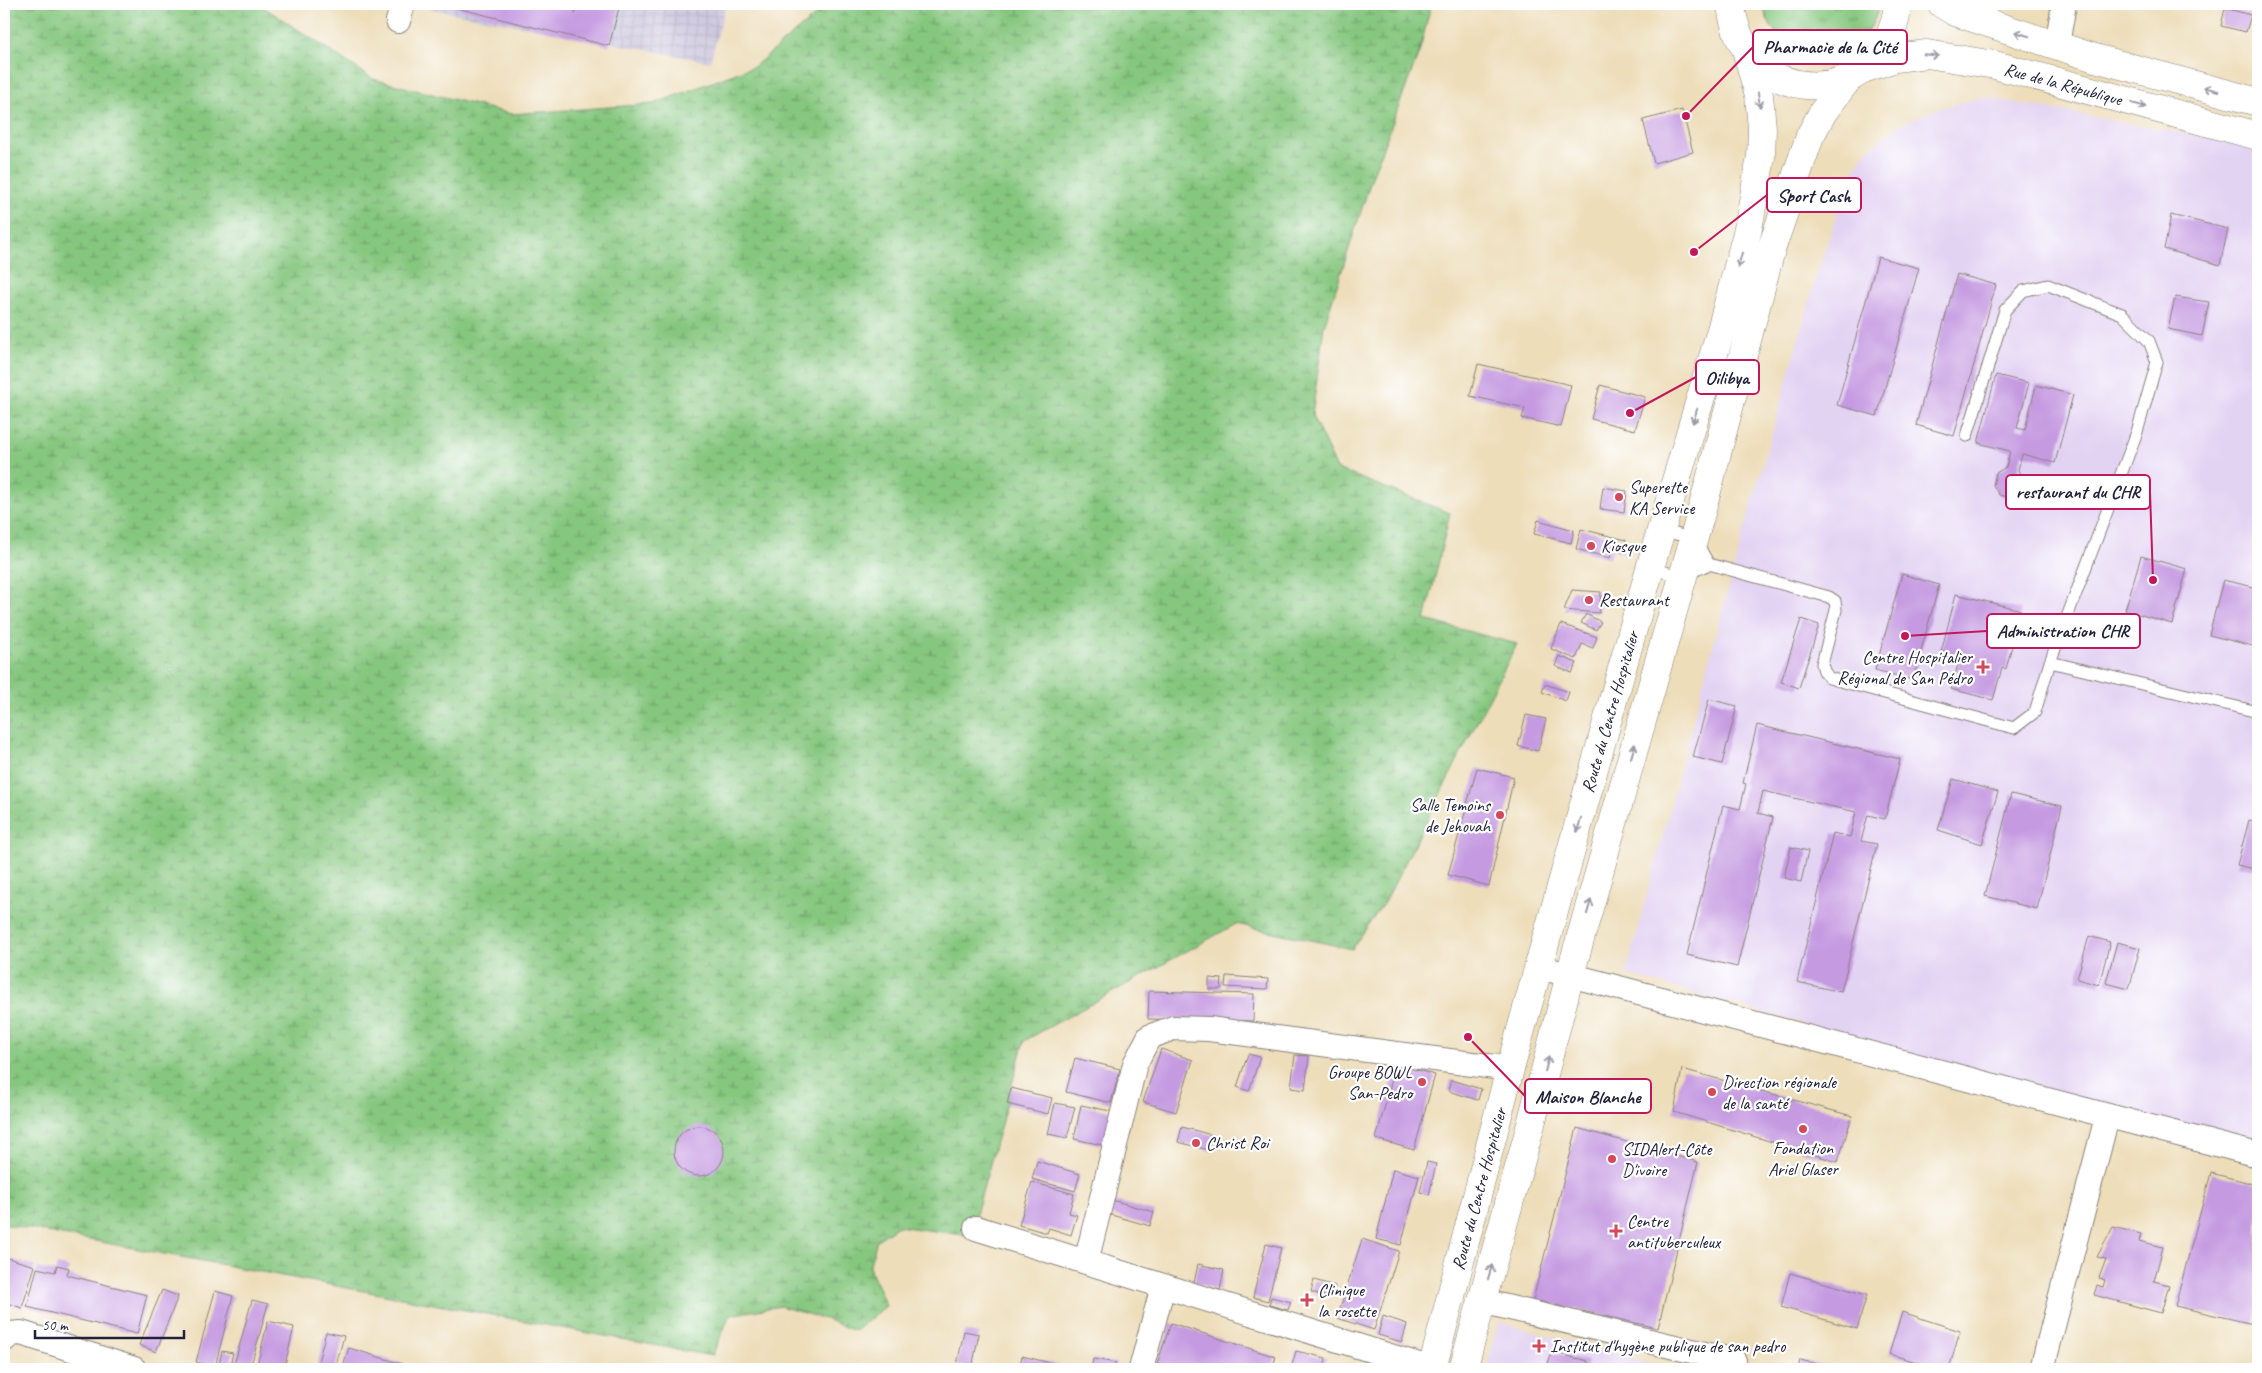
<svg xmlns="http://www.w3.org/2000/svg" width="2262" height="1373" font-family="Caveat,sans-serif">
<defs>
<pattern id="industrial-grid" width="8" height="8" patternUnits="userSpaceOnUse" patternTransform="scale(1.25)"><rect width="8" height="8" fill="#c6c0da"/><path d="M0 4h8M4 0v8" fill="none" stroke="#aaa5bc"/></pattern>
<pattern id="grass-tufts" width="24" height="20" patternUnits="userSpaceOnUse" patternTransform="scale(1.25)"><rect width="24" height="20" fill="#86c77f"/><path d="M3 7l-1-3M5 7V3M7 7l1-3M15 17l-1-3M17 17v-4M19 17l1-3" fill="none" stroke="#6da169"/></pattern>
<pattern id="wetland-marsh" width="20" height="14" patternUnits="userSpaceOnUse" patternTransform="scale(1.25)"><rect width="20" height="14" fill="#86c77f"/><path d="M1 5h8M5 5V1M11 12h8M15 12V8" fill="none" stroke="#6da169"/></pattern>
</defs>
<rect width="100%" height="100%" fill="#fff"/>
<filter id="ink" filterUnits="userSpaceOnUse"><feTurbulence type="fractalNoise" baseFrequency=".02" numOctaves="2"/><feDisplacementMap in="SourceGraphic" scale="10" xChannelSelector="R" yChannelSelector="G"/><feConvolveMatrix kernelMatrix="1 2 1 2 8 2 1 2 1" color-interpolation-filters="sRGB"/></filter>
<filter id="wash" filterUnits="userSpaceOnUse"><feTurbulence type="fractalNoise" baseFrequency=".0096" numOctaves="4" result="noise"/><feDisplacementMap in="SourceGraphic" scale="20" xChannelSelector="R" yChannelSelector="G"/><feGaussianBlur stdDeviation="1.12" result="paint"/><feColorMatrix in="noise" values="0 0 0 0 0 0 0 0 0 0 0 0 0 0 0 0 0 1.4 0 .05"/><feComposite in="paint" operator="in"/></filter>
<g filter="url(#wash)">
<rect width="100%" height="100%" fill="#edddb9"/>
<path fill="#e3d3f3" d="M 1983,97 L 2258,147 L 2258,1146 L 1941,1062 L 1626,974 L 1735,563 L 1818,270 L 1849,179 L 1867,151 L 1901,124 L 1941,108 Z
M 1498,1322 L 1673,1369 L 1487,1369 Z"/>
<path fill="url(#industrial-grid)" d="M 406,4 L 726,4 L 710,62 Z"/>
<path fill="url(#grass-tufts)" stroke="#54745d" d="M 1763,4 L 1879,4 C 1879,10 1876,16 1873,22 C 1854,68 1785,63 1767,18 C 1765,13 1763,9 1763,4 Z"/>
<path fill="url(#wetland-marsh)" stroke="#54745d" d="M 4,4 L 259,4 L 373,79 L 511,114 L 653,104 L 755,66 L 829,4 L 1431,4 L 1420,50 L 1372,177 L 1324,326 L 1312,415 L 1337,469 L 1450,513 L 1425,620 L 1517,644 L 1387,898 L 1352,949 L 1236,924 L 1024,1041 L 970,1236 L 898,1226 L 877,1240 L 869,1267 L 886,1306 L 855,1331 L 828,1320 L 780,1306 L 730,1315 L 712,1356 L 4,1224 Z"/>
<g id="blocks">
<path fill="#c59ae1" d="M 450,4 L 577,4 L 575,14 L 578,4 L 620,4 L 609,46 L 449,6 Z
M 731,4 L 749,4 L 747,9 Z
M 2225,8 L 2251,15 L 2246,32 L 2221,26 Z
M 1682,110 L 1693,152 L 1654,163 L 1643,120 Z
M 2171,215 L 2228,229 L 2220,265 L 2164,249 Z
M 1878,257 L 1919,268 L 1877,416 L 1837,405 Z
M 1957,274 L 1996,285 L 1954,436 L 1916,425 Z
M 2175,297 L 2209,302 L 2202,336 L 2168,329 Z
M 1478,364 L 1571,385 L 1561,427 L 1522,418 L 1525,408 L 1470,396 Z
M 1996,375 L 2029,383 L 2017,428 L 2025,430 L 2036,385 L 2073,395 L 2055,463 L 2022,454 L 2018,470 L 2023,480 L 2023,486 L 2016,496 L 2010,498 L 1999,495 L 1993,485 L 1996,473 L 2006,467 L 2010,451 L 1978,443 Z
M 1600,385 L 1645,397 L 1635,430 L 1591,419 Z
M 1603,487 L 1627,491 L 1624,512 L 1600,509 Z
M 1538,520 L 1574,530 L 1571,543 L 1534,534 Z
M 1581,529 L 1626,540 L 1623,552 L 1612,549 L 1610,558 L 1576,549 Z
M 2141,556 L 2187,569 L 2172,624 L 2125,610 Z
M 1902,574 L 1939,585 L 1913,680 L 1875,670 Z
M 2223,580 L 2258,588 L 2257,647 L 2209,635 Z
M 1572,590 L 1601,592 L 1599,613 L 1564,610 Z
M 1956,594 L 2021,610 L 2006,669 L 2002,668 L 1993,700 L 1951,689 L 1960,657 L 1941,652 Z
M 1586,614 L 1601,622 L 1596,630 L 1581,623 Z
M 1801,619 L 1819,625 L 1799,688 L 1781,682 Z
M 1561,624 L 1597,637 L 1593,648 L 1582,644 L 1576,659 L 1551,649 Z
M 1559,656 L 1577,663 L 1572,673 L 1555,666 Z
M 1545,684 L 1569,692 L 1566,701 L 1542,692 Z
M 1709,699 L 1737,706 L 1722,764 L 1693,757 Z
M 1526,715 L 1546,719 L 1538,751 L 1518,746 Z
M 1757,725 L 1900,759 L 1885,819 L 1868,815 L 1861,841 L 1877,844 L 1841,992 L 1797,982 L 1833,833 L 1850,837 L 1856,812 L 1763,791 L 1758,813 L 1773,817 L 1737,967 L 1687,955 L 1723,805 L 1740,809 L 1746,784 L 1743,783 Z
M 1477,768 L 1514,777 L 1489,886 L 1448,875 Z
M 1953,779 L 1998,792 L 1982,844 L 1938,830 Z
M 2011,794 L 2062,806 L 2037,909 L 1985,896 Z
M 2249,820 L 2258,822 L 2258,870 L 2237,865 Z
M 1791,847 L 1808,851 L 1801,882 L 1784,878 Z
M 2089,936 L 2110,942 L 2099,985 L 2077,979 Z
M 2117,942 L 2140,948 L 2129,989 L 2106,983 Z
M 1226,976 L 1268,979 L 1267,989 L 1225,987 Z
M 1209,978 L 1222,979 L 1221,989 L 1209,989 Z
M 1149,991 L 1254,994 L 1253,1021 L 1148,1019 Z
M 1161,1049 L 1193,1060 L 1176,1112 L 1143,1102 Z
M 1248,1054 L 1260,1057 L 1249,1091 L 1237,1087 Z
M 1295,1055 L 1309,1056 L 1305,1090 L 1291,1088 Z
M 1075,1058 L 1120,1069 L 1111,1103 L 1066,1092 Z
M 1396,1064 L 1435,1075 L 1414,1150 L 1376,1139 Z
M 1682,1069 L 1852,1116 L 1838,1162 L 1674,1112 Z
M 1451,1080 L 1481,1089 L 1478,1100 L 1448,1091 Z
M 1011,1088 L 1052,1098 L 1048,1114 L 1007,1104 Z
M 1055,1103 L 1075,1107 L 1067,1138 L 1048,1134 Z
M 1081,1105 L 1115,1112 L 1107,1146 L 1074,1139 Z
M674 1151a25 25 0 1 1 50 0a25 25 0 1 1-50 0Z
M 1182,1127 L 1216,1136 L 1212,1151 L 1178,1142 Z
M 1577,1128 L 1698,1162 L 1658,1328 L 1533,1300 Z
M 1037,1161 L 1080,1174 L 1075,1191 L 1032,1179 Z
M 1427,1162 L 1436,1164 L 1429,1195 L 1420,1192 Z
M 1393,1169 L 1419,1176 L 1401,1245 L 1376,1239 Z
M 2211,1173 L 2258,1185 L 2258,1303 L 2253,1324 L 2175,1306 Z
M 1032,1182 L 1074,1194 L 1069,1213 L 1077,1215 L 1071,1235 L 1049,1228 L 1047,1233 L 1019,1225 Z
M 1112,1200 L 1154,1212 L 1150,1226 L 1108,1214 Z
M 2113,1227 L 2141,1234 L 2139,1241 L 2163,1247 L 2154,1281 L 2169,1285 L 2161,1313 L 2094,1295 L 2097,1285 L 2103,1287 L 2105,1280 L 2099,1278 L 2106,1259 L 2097,1257 Z
M 1362,1239 L 1399,1251 L 1374,1330 L 1337,1318 Z
M 1266,1244 L 1281,1248 L 1268,1301 L 1253,1297 Z
M 4,1257 L 35,1266 L 22,1308 L 4,1302 Z
M 1198,1264 L 1224,1270 L 1220,1290 L 1194,1283 Z
M 57,1265 L 69,1268 L 67,1275 L 147,1295 L 137,1334 L 27,1307 L 37,1268 L 55,1272 Z
M 1790,1273 L 1867,1295 L 1857,1329 L 1781,1307 Z
M 1314,1280 L 1335,1286 L 1332,1298 L 1311,1292 Z
M 162,1290 L 178,1296 L 156,1352 L 139,1345 Z
M 215,1291 L 233,1296 L 215,1367 L 196,1362 Z
M 1271,1297 L 1291,1302 L 1288,1310 L 1269,1305 Z
M 252,1300 L 268,1304 L 250,1369 L 233,1369 Z
M 1902,1312 L 1960,1331 L 1949,1369 L 1940,1369 L 1889,1354 Z
M 1383,1316 L 1407,1324 L 1402,1342 L 1378,1335 Z
M 268,1321 L 294,1327 L 284,1369 L 256,1369 Z
M 1171,1323 L 1276,1357 L 1272,1369 L 1175,1369 L 1157,1364 Z
M 964,1331 L 979,1334 L 972,1368 L 957,1365 Z
M 326,1332 L 344,1336 L 335,1369 L 316,1369 Z
M 349,1348 L 419,1369 L 342,1369 Z
M 222,1351 L 233,1353 L 229,1369 L 218,1368 Z
M 1296,1351 L 1326,1358 L 1324,1369 L 1291,1369 Z
M 1551,1352 L 1588,1361 L 1586,1369 L 1547,1369 Z
M 1022,1356 L 1063,1366 L 1062,1369 L 1019,1369 Z
M 1093,1359 L 1116,1363 L 1114,1369 L 1091,1369 Z
M 1800,1360 L 1835,1368 L 1835,1369 L 1798,1369 Z"/>
</g>
</g>
<g filter="url(#ink)">
<use href="#blocks" fill-opacity="0" stroke="#88807a" stroke-width="1"/>
<g fill="none" stroke-linecap="round" stroke-linejoin="round">
<g stroke="#88807a" stroke-width="13">
<path id="service" d="M 1661,530 L 1694,539 L 1709,564
M 1650,569 L 1683,576 L 1709,564 L 1829,597 L 1835,601 L 1836,610 L 1822,664 L 1824,671 L 1829,678 L 2014,728 L 2035,712 L 2050,662 L 2137,432 L 2157,362 L 2149,341 L 2122,314 L 2048,285 L 2023,291 L 2005,310 L 1967,436
M 2050,662 L 2258,712"/>
</g>
<g stroke="#88807a" stroke-width="26">
<path id="minor" d="M 398,21 L 403,4
M 2057,45 L 2064,4
M 1539,967 L 2258,1155
M 976,1228 L 1432,1369
M 1086,1262 L 1135,1064 L 1149,1037 L 1173,1028 L 1209,1029 L 1510,1069
M 1481,1301 L 1734,1361
M 4,1340 L 11,1334 L 21,1333 L 134,1369
M 1141,1369 L 1163,1286
M 2042,1369 L 2107,1117"/>
</g>
<g stroke="#88807a" stroke-width="29">
<path id="tertiary" d="M 1432,1369 L 1510,1069 L 1656,547 L 1721,330 L 1748,229 L 1761,157 L 1762,128 L 1759,95 L 1747,53
M 1463,1369 L 1531,1124 L 1570,975 L 1703,506 L 1771,250 L 1810,136 L 1823,112 L 1848,79"/>
</g>
<g stroke="#88807a" stroke-width="29">
<path id="secondary" d="M 1731,4 C 1742,113 1886,112 1898,4
M 1942,4 L 1955,12 L 1985,22 L 2095,58 L 2258,102
M 1866,68 L 1895,58 L 1927,54 L 1995,65 L 2258,136"/>
</g>
<use href="#service" stroke="#fff" stroke-width="11"/>
<use href="#minor" stroke="#fff" stroke-width="24"/>
<use href="#tertiary" stroke="#fff" stroke-width="28"/>
<use href="#secondary" stroke="#fff" stroke-width="28"/>
</g>
<defs><path id="oneway-shaft" d="M-6 0H5M1.5-3L5.5 0L1.5 3" fill="none" stroke-width="1.6" stroke-linecap="round" stroke-linejoin="round" transform="scale(1.25)"/></defs>
<g stroke="#9c9ca7">
<use href="#oneway-shaft" transform="translate(2022 34) rotate(-163)"/>
<use href="#oneway-shaft" transform="translate(1931 55) rotate(5)"/>
<use href="#oneway-shaft" transform="translate(2211 89) rotate(-165)"/>
<use href="#oneway-shaft" transform="translate(1759 100) rotate(82)"/>
<use href="#oneway-shaft" transform="translate(2139 105) rotate(15)"/>
<use href="#oneway-shaft" transform="translate(1740 260) rotate(105)"/>
<use href="#oneway-shaft" transform="translate(1695 416) rotate(107)"/>
<use href="#oneway-shaft" transform="translate(1633 751) rotate(-74)"/>
<use href="#oneway-shaft" transform="translate(1579 825) rotate(106)"/>
<use href="#oneway-shaft" transform="translate(1589 907) rotate(-74)"/>
<use href="#oneway-shaft" transform="translate(1547 1064) rotate(-76)"/>
<use href="#oneway-shaft" transform="translate(1490 1272) rotate(-74)"/>
</g>
</g>
<g fill="#d1495b" stroke="#fff" stroke-width="2">
<circle cx="1619" cy="497" r="5"/>
<circle cx="1591" cy="546" r="5"/>
<circle cx="1589" cy="600" r="5"/>
<path d="M1980.5 659.5h5v5h5v5h-5v5h-5v-5h-5v-5h5z"/>
<circle cx="1500" cy="815" r="5"/>
<circle cx="1422" cy="1082" r="5"/>
<circle cx="1712" cy="1092" r="5"/>
<circle cx="1803" cy="1129" r="5"/>
<circle cx="1196" cy="1143" r="5"/>
<circle cx="1612" cy="1159" r="5"/>
<path d="M1613.5 1223.5h5v5h5v5h-5v5h-5v-5h-5v-5h5z"/>
<path d="M1304.5 1292.5h5v5h5v5h-5v5h-5v-5h-5v-5h5z"/>
<path d="M1536.5 1338.5h5v5h5v5h-5v5h-5v-5h-5v-5h5z"/>
</g>
<g text-anchor="middle" stroke-width="4.5" stroke-linejoin="round" paint-order="stroke">
<g font-size="18" fill="#22223b" stroke="#fff">
<text transform="translate(2063 84) rotate(15)" y="6">Rue de la République</text>
<text transform="translate(1610 712) rotate(-74)" y="6">Route du Centre Hospitalier</text>
<text transform="translate(1479 1189) rotate(-75)" y="6">Route du Centre Hospitalier</text>
</g>
<g font-size="18" fill="#22223b" stroke="#fff" text-anchor="start">
<text x="1629" y="493">Superette<tspan x="1629" dy="21">KA Service</tspan></text>
<text x="1601" y="552">Kiosque</text>
<text x="1599" y="606">Restaurant</text>
<text x="1972" y="663" text-anchor="end">Centre Hospitalier<tspan x="1972" dy="21">Régional de San Pédro</tspan></text>
<text x="1490" y="811" text-anchor="end">Salle Temoins<tspan x="1490" dy="21">de Jehovah</tspan></text>
<text x="1412" y="1078" text-anchor="end">Groupe BOWL<tspan x="1412" dy="21">San-Pedro</tspan></text>
<text x="1722" y="1088">Direction régionale<tspan x="1722" dy="21">de la santé</tspan></text>
<text x="1206" y="1149">Christ Roi</text>
<text x="1803" y="1154" text-anchor="middle">Fondation<tspan x="1803" dy="21">Ariel Glaser</tspan></text>
<text x="1622" y="1155">SIDAlert-Côte<tspan x="1622" dy="21">D'ivoire</tspan></text>
<text x="1627" y="1227">Centre<tspan x="1627" dy="21">antituberculeux</tspan></text>
<text x="1318" y="1296">Clinique<tspan x="1318" dy="21">la rosette</tspan></text>
<text x="1550" y="1352">Institut d'hygène publique de san pedro</text>
</g>
</g>
<path fill="none" stroke="#c2185b" stroke-width="2" d="M1686 116L1753 47M1694 252L1767 195M1630 413L1696 377M2153 580L2150 492M1905 636L1987 631M1468 1037L1525 1096"/>
<g fill="#c2185b" stroke="#fff" stroke-width="2">
<circle cx="1686" cy="116" r="5"/>
<circle cx="1694" cy="252" r="5"/>
<circle cx="1630" cy="413" r="5"/>
<circle cx="2153" cy="580" r="5"/>
<circle cx="1905" cy="636" r="5"/>
<circle cx="1468" cy="1037" r="5"/>
</g>
<g fill="#fff" stroke="#c2185b" stroke-width="2">
<rect x="1753" y="30" width="154" height="34" rx="5"/>
<rect x="1767" y="178" width="94" height="34" rx="5"/>
<rect x="1696" y="360" width="63" height="34" rx="5"/>
<rect x="2006" y="475" width="144" height="34" rx="5"/>
<rect x="1987" y="614" width="153" height="34" rx="5"/>
<rect x="1525" y="1079" width="126" height="34" rx="5"/>
</g>
<g font-size="19" text-anchor="middle" font-weight="bold" fill="#22223b">
<text x="1830" y="53">Pharmacie de la Cité</text>
<text x="1814" y="202">Sport Cash</text>
<text x="1727" y="384">Oilibya</text>
<text x="2078" y="498">restaurant du CHR</text>
<text x="2063" y="637">Administration CHR</text>
<text x="1588" y="1103">Maison Blanche</text>
</g>
<rect width="2262" height="1373" fill="none" stroke="#fff" stroke-width="20"/>
<path d="M35 1330v8h149v-8" fill="none" stroke="#22223b" stroke-width="2.5"/>
<text x="42" y="1330" font-size="15" fill="#22223b" stroke="#ffffff" stroke-width="4" paint-order="stroke">50 m</text>
</svg>
